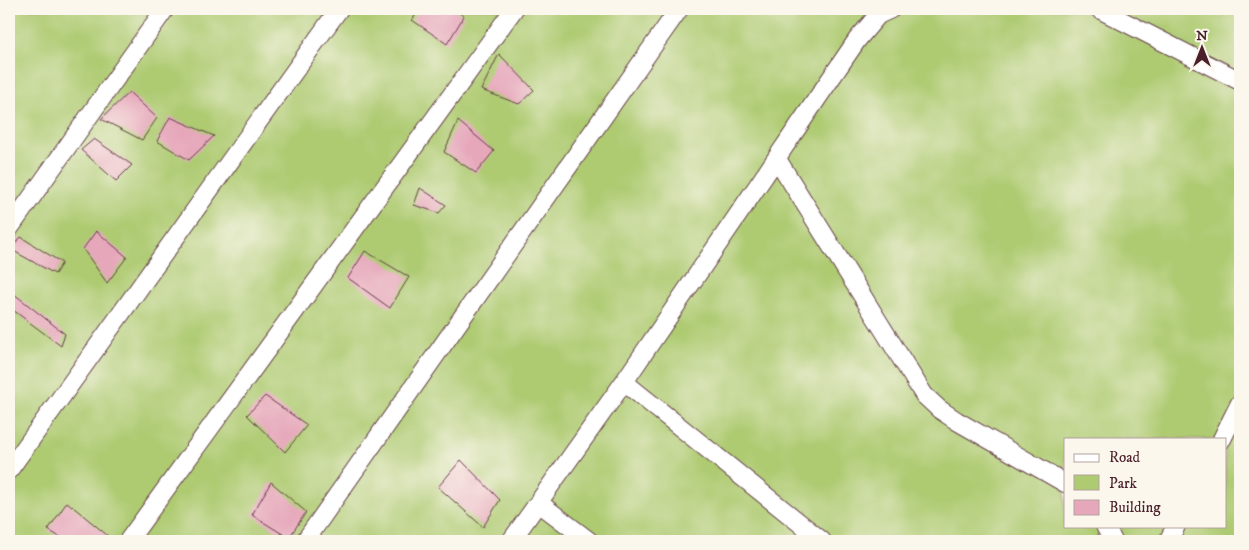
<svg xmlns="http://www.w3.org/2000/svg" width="1249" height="550" font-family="'IM FELL DW Pica',serif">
<rect width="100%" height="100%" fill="#fbf7ec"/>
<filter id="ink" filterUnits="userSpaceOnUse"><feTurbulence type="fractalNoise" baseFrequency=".02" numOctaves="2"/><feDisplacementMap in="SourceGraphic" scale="10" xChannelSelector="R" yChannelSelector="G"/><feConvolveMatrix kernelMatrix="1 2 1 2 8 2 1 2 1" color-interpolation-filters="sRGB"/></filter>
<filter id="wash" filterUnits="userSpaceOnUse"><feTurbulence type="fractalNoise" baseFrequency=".0096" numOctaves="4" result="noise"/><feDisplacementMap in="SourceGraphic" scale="20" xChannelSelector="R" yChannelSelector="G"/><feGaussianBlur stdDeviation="1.12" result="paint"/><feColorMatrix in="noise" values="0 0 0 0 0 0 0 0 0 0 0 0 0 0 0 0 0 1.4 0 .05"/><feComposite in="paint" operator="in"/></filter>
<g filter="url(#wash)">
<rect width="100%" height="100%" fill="#f3ecd5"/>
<path fill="#aecb72" stroke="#7c754e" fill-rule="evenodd" d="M 17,9 L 1240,9 L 1240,541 L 9,541 L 9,20 ZM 1065,439 L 1225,439 L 1225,526 L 1065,526 Z"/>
<g id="blocks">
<path fill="#e6a7bb" d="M 420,9 L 454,9 L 464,16 L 447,44 L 412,20 Z
M 499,54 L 534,90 L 519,104 L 481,90 Z
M 129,92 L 157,118 L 142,140 L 101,119 Z
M 170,117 L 214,136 L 189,160 L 157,141 Z
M 458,121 L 494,151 L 476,173 L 444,152 Z
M 94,139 L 132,165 L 116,181 L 81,150 Z
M 420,188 L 446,205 L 439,213 L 414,205 Z
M 96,231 L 127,257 L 107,283 L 83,249 Z
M 21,237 L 62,263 L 55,274 L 10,249 Z
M 365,251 L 409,277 L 390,308 L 348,278 Z
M 9,290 L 65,334 L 61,346 L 9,307 Z
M 265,396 L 307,425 L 285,452 L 247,415 Z
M 461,460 L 500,500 L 483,527 L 438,487 Z
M 271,482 L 306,512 L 289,538 L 252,515 Z
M 67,502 L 107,535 L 104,541 L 67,541 L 48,530 Z"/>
</g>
</g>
<g filter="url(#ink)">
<use href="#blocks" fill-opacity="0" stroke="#633e44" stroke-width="1"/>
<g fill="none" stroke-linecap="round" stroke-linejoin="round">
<g stroke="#633e44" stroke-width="20">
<path id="minor" d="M 1099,9 L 1240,81
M 777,159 L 924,395 L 939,409 L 957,421 L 1065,483
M 9,229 L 165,9
M 624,382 L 822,541
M 1222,439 L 1240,403
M 9,470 L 339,9
M 539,503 L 589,541
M 1105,526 L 1113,541
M 128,541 L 514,9
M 305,541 L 679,9
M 511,541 L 624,382 L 857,40 L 878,15 L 891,9
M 1168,541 L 1176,526"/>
</g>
<use href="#minor" stroke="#fff" stroke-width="18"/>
</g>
</g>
<rect width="1249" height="550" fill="none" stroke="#fbf7ec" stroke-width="30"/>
<rect x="1064" y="438" width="162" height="90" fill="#fbf7ec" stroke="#b4a19f"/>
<rect x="1074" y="454" width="25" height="8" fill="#ffffff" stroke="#b4a19f"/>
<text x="1109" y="462" font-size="15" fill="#4a1f2b">Road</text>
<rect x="1074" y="475" width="25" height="15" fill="#aecb72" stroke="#b4a19f"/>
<text x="1109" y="488" font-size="15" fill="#4a1f2b">Park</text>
<rect x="1074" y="500" width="25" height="15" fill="#e6a7bb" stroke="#b4a19f"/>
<text x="1109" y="512" font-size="15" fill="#4a1f2b">Building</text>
<g transform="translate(1202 48)" stroke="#fbf7ec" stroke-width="4" paint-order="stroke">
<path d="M0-4L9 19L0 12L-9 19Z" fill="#4a1f2b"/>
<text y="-8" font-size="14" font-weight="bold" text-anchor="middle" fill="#4a1f2b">N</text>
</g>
</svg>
